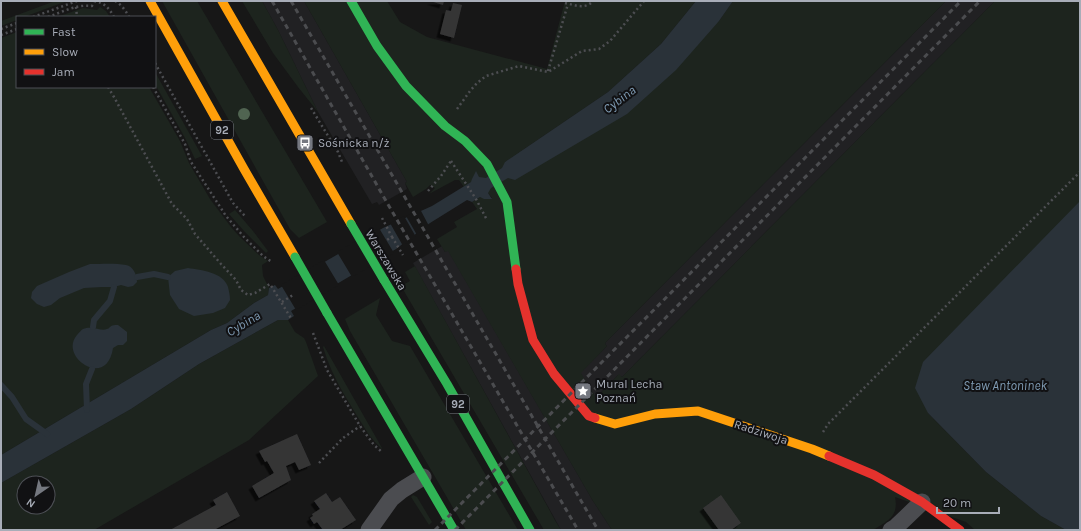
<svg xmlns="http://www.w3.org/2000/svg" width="1081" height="531" font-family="Karla,sans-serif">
<defs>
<filter id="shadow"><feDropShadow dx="-3.5" dy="3.5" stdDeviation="0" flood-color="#0009"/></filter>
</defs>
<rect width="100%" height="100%" fill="#171717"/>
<path fill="#212123" d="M 262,1 L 304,1 L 407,182 L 405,183 L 407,189 L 379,205 L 377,202 L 372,204 L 318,112 L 278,30 Z
M 946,1 L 995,1 L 622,377 L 618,375 L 596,398 L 580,373 L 607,346 L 605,344 L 606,342 Z
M 442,246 L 445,252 L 448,250 L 593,501 L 612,530 L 561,530 L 413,263 Z"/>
<path fill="#1d241e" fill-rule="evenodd" d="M 55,1 L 67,1 L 24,17 L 17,17 L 17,20 L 1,26 L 1,21 Z
M 162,1 L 197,1 L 327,222 L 299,238 L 290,229 Z
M 242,1 L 262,1 L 278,30 L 318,112 L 298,87 L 273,53 Z
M 304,1 L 387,1 L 400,22 L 427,37 L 547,69 L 565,1 L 696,1 L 661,44 L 608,92 L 505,162 L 719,21 L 733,1 L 946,1 L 606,342 L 605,344 L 607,346 L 581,373 L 596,398 L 619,374 L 622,377 L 995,1 L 1080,1 L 1080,203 L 928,413 L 986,472 L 1041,516 L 1066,530 L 975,530 L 966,522 L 895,497 C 899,516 888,521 873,530 L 731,530 L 741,523 L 719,530 L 612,530 L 593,501 L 448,251 L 445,252 L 437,239 L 457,227 L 454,222 L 477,209 L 472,202 L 480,197 L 492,198 L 488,193 L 471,182 L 464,187 L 459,180 L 455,180 L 429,194 L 435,188 L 430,185 L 426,189 L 413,197 L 405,183 L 407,182 Z
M 100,7 L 106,11 L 110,17 L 57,17 L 83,8 L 97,10 Z
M 17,32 L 17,87 L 149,87 L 180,141 L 189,163 L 210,199 L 231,227 L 239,236 L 259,255 L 268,261 L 262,265 L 263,276 L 269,288 L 268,295 L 254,303 L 227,323 L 211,330 L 1,455 L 1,38 Z
M 155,72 L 202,156 L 195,159 L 185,138 L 155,84 Z
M 235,210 L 253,231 L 268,251 L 266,253 L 244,231 L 229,214 Z
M 415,266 L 556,522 L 561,530 L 544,530 L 401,286 L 410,281 L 405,272 Z
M 380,298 L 376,315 L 392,341 L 410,346 L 518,530 L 466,530 L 350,331 L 345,319 Z
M 278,320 L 288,320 L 295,332 L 304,338 L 306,342 L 318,376 L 249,440 L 94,530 L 1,530 L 1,483 L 131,409 L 199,364 ZM 24,483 L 48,483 L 48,507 L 24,507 Z
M 324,346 L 382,448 L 382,449 L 375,442 L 369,435 C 352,407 332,379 323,347 Z
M 413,495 L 417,497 L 432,522 L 429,525 L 411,497 Z"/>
<path fill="#2a3239" d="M 696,1 L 733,1 L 719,21 L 676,70 L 627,114 L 515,180 L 508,178 L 491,188 L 488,193 L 492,199 L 484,199 L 480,197 L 472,202 L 467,200 L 430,223 L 396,249 L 291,311 L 294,316 L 288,320 L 278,320 L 199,364 L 131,409 L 1,483 L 1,455 L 211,330 L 227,323 L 254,303 L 268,295 L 269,288 L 275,285 L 278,289 L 383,228 L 432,206 L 471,182 L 472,179 L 476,171 L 479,177 L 486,178 L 502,168 L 505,162 L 608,92 L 661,44 Z
M 1080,201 L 1080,530 L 1066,530 L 1041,516 L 986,472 L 928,413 L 915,388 L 923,362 Z
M 90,264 C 101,264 116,263 126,265 C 133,266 137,275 137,282 L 133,286 L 128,287 L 121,285 L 114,287 L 102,287 L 84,288 L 60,298 L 51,305 L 44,307 L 37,304 L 31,298 L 32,292 L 37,286 L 69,272 Z
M 188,268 C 201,270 223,272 228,287 C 229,291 230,296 230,300 L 225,308 L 213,313 L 194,316 L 179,309 L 170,295 L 168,277 L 175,271 Z
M 118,325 L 127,332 L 127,341 L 123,345 L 118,345 L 113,348 C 107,390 58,357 77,335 C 79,333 81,330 83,329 C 93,325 101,332 107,329 C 108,329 109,328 110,327 C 112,325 115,325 118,325 Z"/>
<path fill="#171717" d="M 420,209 L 429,226 L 417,235 L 406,216 Z
M 404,216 L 416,237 L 403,246 L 390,223 Z
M 379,228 L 394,253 L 352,277 L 337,252 Z
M 324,260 L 339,285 L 296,310 L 281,285 Z"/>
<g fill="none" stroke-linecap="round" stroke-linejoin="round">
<path stroke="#2a3239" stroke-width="6" d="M 137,277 L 154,274 L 168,277
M 93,327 L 94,320 L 110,301 L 114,287
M 1,385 L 12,397 L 26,419 L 47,434
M 87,410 L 86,384 L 92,369"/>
</g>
<path fill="#353536" filter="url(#shadow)" d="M 430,1 L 444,1 L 443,5 Z
M 453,3 L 462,5 L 454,38 L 440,34 L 446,10 L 451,11 Z
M 297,434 L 311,465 L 299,470 L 295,462 L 286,466 L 291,480 L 259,498 L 252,486 L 274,473 L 267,461 L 265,462 L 259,451 Z
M 227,492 L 240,516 L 214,530 L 170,530 L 216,505 L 213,500 Z
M 326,493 L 332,502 L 340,497 L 356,520 L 340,530 L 323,530 L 317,522 L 314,524 L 310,518 L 313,516 L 312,514 L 320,509 L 314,501 Z
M 721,495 L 741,523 L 731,530 L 719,530 L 703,508 Z"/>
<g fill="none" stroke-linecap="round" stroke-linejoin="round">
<path stroke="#4d4e52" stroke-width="2.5" stroke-dasharray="2 3" stroke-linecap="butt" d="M 94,1 C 105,3 109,8 114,17
M 115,1 C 121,4 126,11 129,17
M 565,3 C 575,5 585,10 593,1
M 76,7 L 77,17
M 33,17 L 77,1
M 48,17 C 62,12 77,4 92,6 L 93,1
M 1,29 L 17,23
M 1,35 L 17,29
M 155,63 L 233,203 L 245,216
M 548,71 L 568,4
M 108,87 L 114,97 L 172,204 L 187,219 L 195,234 L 221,264 L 236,280 L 241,290 L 248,295 L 255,293 L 270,284 L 292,320
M 153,87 L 185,144 L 191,162 L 226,216 L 244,237 L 263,256 L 272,262
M 311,108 L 338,152 L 342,162
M 457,109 L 470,91 L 477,83 L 486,76 L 519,66 L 548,72 L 582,51 L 599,49 L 610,41 L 644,1
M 451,161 L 476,199 L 487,220
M 428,191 L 441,176 L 451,161
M 382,218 L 392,237 L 385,241
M 392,237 L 403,255
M 282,302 L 293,295
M 313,333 L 327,370 L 360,426 L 374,445 L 382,452
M 823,432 L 828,424 L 1080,172
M 319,463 L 343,438 L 360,426"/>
<path stroke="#4b4c50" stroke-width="17" d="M 369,530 L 391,499 L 402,490 L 423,477
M 891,530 L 896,527 L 922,502"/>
<path stroke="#30b455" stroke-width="9" d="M 351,1 L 377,46 L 406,86 L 445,126 L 465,141 L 487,164 L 507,202 L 516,269
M 384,280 L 447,384 L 530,530
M 327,313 L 454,530"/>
<path stroke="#ff9f0a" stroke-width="9" d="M 150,1 L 244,169 L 295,257
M 222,1 L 351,224
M 595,418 L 615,424 L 655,414 L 698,411 L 812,449 L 829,456"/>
<path stroke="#e5322d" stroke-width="9" d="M 516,269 L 518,284 L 533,340 L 554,374 L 589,416 L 595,418
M 829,456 L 874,475 L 922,502 L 960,530"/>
<path stroke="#4b4c4f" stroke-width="3" stroke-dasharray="5 4" stroke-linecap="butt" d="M 272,1 L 386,201 L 578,530
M 291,1 L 598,530
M 435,530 L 961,1
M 455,530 L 980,1"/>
<path stroke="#30b455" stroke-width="9" d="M 351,224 L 384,280
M 295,257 L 327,313"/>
</g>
<circle fill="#506451" cx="244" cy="114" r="6"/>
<defs>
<g id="bus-square" transform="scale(0.9)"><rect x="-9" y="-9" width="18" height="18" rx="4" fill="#757880" stroke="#111113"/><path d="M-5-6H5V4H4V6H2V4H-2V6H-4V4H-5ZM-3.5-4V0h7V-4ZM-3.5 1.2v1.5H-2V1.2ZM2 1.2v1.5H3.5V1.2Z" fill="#fff"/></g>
<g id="sight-square" transform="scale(0.9)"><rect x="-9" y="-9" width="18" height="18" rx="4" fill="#757880" stroke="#111113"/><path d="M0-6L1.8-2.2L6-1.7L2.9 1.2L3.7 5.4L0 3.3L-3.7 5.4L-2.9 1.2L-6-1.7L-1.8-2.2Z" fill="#fff"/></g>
</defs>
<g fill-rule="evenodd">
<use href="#bus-square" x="305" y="143"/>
<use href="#sight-square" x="583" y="391"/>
</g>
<g text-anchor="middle" stroke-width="4" stroke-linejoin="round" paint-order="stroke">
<g fill="#111113" stroke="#7b7e86" stroke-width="1">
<rect x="211" y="121" width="22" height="18" rx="3"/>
<rect x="447" y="395" width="22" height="18" rx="3"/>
</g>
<g font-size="11" font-weight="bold" fill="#a8adb8">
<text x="222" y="134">92</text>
<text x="458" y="408">92</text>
</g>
<g font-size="12" fill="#a8adb8" stroke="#111113" text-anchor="start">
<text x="318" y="147">Sośnicka n/ż</text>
<text x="596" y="388">Mural Lecha<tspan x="596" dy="14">Poznań</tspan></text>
</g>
<g font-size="12" fill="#a8adb8" stroke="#111113">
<text transform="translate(386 260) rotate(59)" y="4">Warszawska</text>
<text transform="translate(761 432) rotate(18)" y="4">Radziwoja</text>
</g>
<g font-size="13" font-style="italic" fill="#7f9bb3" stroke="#111113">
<text transform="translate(619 99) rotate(-37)" y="5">Cybina</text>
<text transform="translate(243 323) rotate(-31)" y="5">Cybina</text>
<text x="1005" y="390">Staw Antoninek</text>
</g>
</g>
<rect width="1081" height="531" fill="none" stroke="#a8adb8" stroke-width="4"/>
<rect x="16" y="16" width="140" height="72" fill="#111113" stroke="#4d4f55"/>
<rect x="24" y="29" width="20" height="6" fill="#30b455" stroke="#4d4f55"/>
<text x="52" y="36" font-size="12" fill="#a8adb8">Fast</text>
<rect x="24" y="49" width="20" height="6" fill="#ff9f0a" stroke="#4d4f55"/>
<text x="52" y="56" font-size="12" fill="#a8adb8">Slow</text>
<rect x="24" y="69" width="20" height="6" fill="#e5322d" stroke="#4d4f55"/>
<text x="52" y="76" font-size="12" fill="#a8adb8">Jam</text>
<g transform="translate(36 495) rotate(214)"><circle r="19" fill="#111113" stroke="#4d4f55"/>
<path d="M0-3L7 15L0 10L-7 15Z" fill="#757880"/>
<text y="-6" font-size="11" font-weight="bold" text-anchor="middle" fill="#a8adb8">N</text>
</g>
<path d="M937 507v6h62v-6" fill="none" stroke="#a8adb8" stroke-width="2"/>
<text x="943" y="507" font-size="12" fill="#a8adb8" stroke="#111113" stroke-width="3" paint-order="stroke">20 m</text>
</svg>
